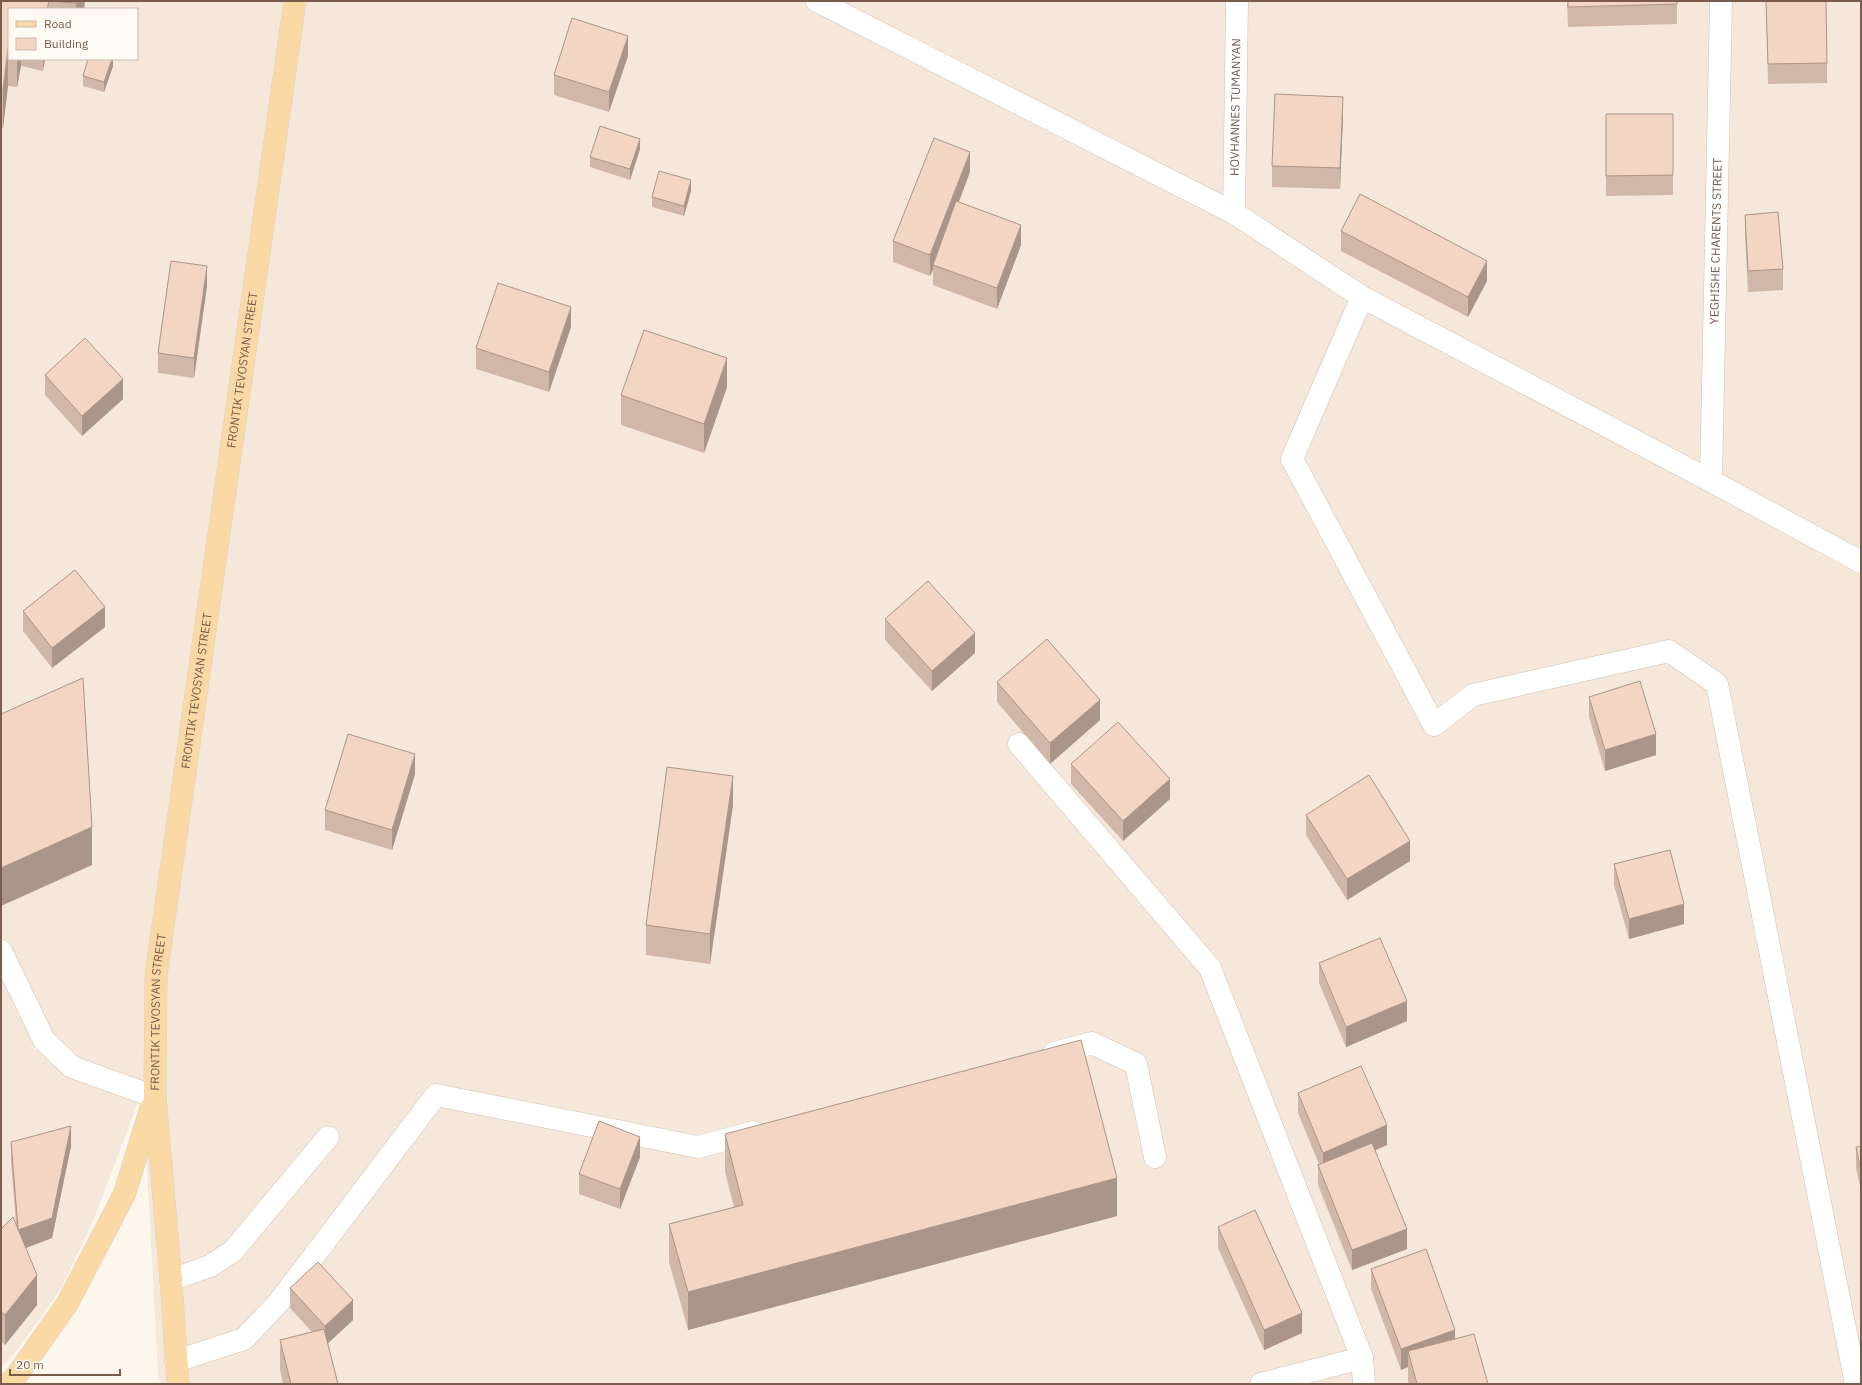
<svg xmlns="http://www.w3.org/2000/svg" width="1862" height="1385" font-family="'IBM Plex Sans',sans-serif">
<rect width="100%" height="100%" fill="#fdf6ec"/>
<path fill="#f5e8da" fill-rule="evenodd" d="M 1,1 L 1861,1 L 1861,1384 L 161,1384 L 158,1375 L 143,1089 L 94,1219 L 62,1287 L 15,1353 L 1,1367 ZM 9,9 L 137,9 L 137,59 L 9,59 Z"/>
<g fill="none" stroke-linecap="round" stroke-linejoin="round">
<g stroke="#d1beb0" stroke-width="23">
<g id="minor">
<path d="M 817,1 L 1234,213 L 1362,297 L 1711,481 L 1861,562"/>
<path id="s1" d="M 1234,213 L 1237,1"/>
<path d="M 1362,297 L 1292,459 L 1434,725 L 1473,695 L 1669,651 L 1717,684 L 1856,1384"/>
<path id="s2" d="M 1711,481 L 1721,1"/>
<path d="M 1019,744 L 1210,968 L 1362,1358 L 1364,1384"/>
<path d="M 1,951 L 44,1040 L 72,1067 L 155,1097"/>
<path d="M 1054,1053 L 1092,1043 L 1136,1064 L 1155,1157"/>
<path d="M 171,1280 L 210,1266 L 233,1251 L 328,1137"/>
<path d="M 176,1361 L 244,1339 L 279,1302 L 436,1095 L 698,1147 L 754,1132"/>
<path d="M 1261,1384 L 1362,1358"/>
</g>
</g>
<g stroke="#dad1cd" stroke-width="23">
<g id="major">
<path d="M 9,1384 L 17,1375 L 67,1304 L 124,1195 L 151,1108"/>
<path id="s3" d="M 178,1384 L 171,1280 L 155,1097 L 156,975 L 295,1"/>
</g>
</g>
<use href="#minor" stroke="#fff" stroke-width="22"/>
<use href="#major" stroke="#fbd9a5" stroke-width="22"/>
</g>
<path fill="#d1b7a8" d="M 1,1 L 85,1 L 84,9 L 9,9 L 9,59 L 45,59 L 43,71 L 21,66 L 17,87 L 8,86 L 3,128 L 1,128 Z
M 1567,1 L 1677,1 L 1677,24 L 1568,27 Z
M 1766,1 L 1827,63 L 1827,83 L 1768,84 Z
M 628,56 L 609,112 L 554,95 L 554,75 Z
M 113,59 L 113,66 L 104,92 L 83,86 L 83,76 Z
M 1606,114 L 1673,114 L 1673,195 L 1606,196 Z
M 1343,117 L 1340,189 L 1272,187 L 1272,166 Z
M 640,149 L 630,180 L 590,167 L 590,157 Z
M 970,172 L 959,202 L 1021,245 L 997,309 L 933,285 L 933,270 L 930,276 L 893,262 L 893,241 Z
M 691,191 L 684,216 L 652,207 L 652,197 Z
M 1745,215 L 1783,269 L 1783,290 L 1748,292 L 1745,235 Z
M 1341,231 L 1487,281 L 1468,317 L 1341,251 Z
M 207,286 L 194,378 L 158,373 L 158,353 Z
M 571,327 L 549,392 L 476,369 L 476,348 Z
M 45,375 L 123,399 L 82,436 L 45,395 Z
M 727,387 L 704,453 L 621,425 L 621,395 Z
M 23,611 L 105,627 L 52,668 L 23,631 Z
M 885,619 L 975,653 L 932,691 L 885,640 Z
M 997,682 L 1100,720 L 1050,764 L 997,702 Z
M 1589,697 L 1656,755 L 1605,771 L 1589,717 Z
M 1071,764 L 1170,799 L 1123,841 L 1071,784 Z
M 415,774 L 392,850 L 325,830 L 325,810 Z
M 733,805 L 710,964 L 646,955 L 646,925 Z
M 1306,815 L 1410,861 L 1347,900 L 1306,835 Z
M 1614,864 L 1684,924 L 1629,939 L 1614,885 Z
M 1319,963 L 1407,1021 L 1346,1047 L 1319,983 Z
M 1298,1093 L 1387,1145 L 1375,1150 L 1407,1249 L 1352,1270 L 1318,1185 L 1318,1165 L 1319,1164 L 1298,1113 Z
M 725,1134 L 1117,1216 L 688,1330 L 669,1262 L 669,1224 L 734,1207 L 725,1172 Z
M 11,1142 L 71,1146 L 52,1238 L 26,1248 L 37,1305 L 5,1345 L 1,1341 L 1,1229 L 16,1224 L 11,1162 Z
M 1861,1146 L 1861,1191 L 1856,1168 L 1856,1147 Z
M 640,1157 L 620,1209 L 579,1194 L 579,1174 Z
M 1218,1227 L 1302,1333 L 1264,1350 L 1218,1248 Z
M 1371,1269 L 1455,1339 L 1488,1384 L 1409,1384 L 1408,1381 L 1408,1367 L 1401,1370 L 1371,1289 Z
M 290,1288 L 353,1320 L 328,1343 L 338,1384 L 283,1384 L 280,1370 L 280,1340 L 312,1332 L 290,1308 Z"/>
<path fill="#aa9588" d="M 76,1 L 85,1 L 84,9 L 76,9 Z
M 628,36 L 628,56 L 609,112 L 609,92 Z
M 8,48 L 8,86 L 3,128 L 3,90 Z
M 17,59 L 21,59 L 21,66 L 17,87 Z
M 43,59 L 45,59 L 43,71 Z
M 112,59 L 113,59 L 113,66 L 104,92 L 104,82 Z
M 1343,97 L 1343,117 L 1340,189 L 1340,168 Z
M 640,139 L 640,149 L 630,180 L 630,169 Z
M 970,152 L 970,172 L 934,266 L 933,265 L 933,270 L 930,276 L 930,255 Z
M 691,180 L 691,191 L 684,216 L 684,206 Z
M 1021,225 L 1021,245 L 997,309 L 997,288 Z
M 1487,261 L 1487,281 L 1468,317 L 1468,297 Z
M 207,266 L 207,286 L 194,378 L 194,358 Z
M 571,307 L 571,327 L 549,392 L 549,372 Z
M 727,358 L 727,387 L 704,453 L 704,424 Z
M 123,379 L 123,399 L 82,436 L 82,416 Z
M 105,607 L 105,627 L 52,668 L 52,648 Z
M 975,633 L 975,653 L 932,691 L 932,671 Z
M 1100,700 L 1100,720 L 1050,764 L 1050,743 Z
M 1656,734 L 1656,755 L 1605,771 L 1605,750 Z
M 415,754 L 415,774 L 392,850 L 392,830 Z
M 733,776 L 733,805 L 710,964 L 710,934 Z
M 1170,779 L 1170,799 L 1123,841 L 1123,821 Z
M 92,827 L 92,865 L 1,906 L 1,868 Z
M 1410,841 L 1410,861 L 1347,900 L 1347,879 Z
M 1684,904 L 1684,924 L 1629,939 L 1629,919 Z
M 1407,1001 L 1407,1021 L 1346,1047 L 1346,1027 Z
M 1387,1125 L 1387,1145 L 1323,1173 L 1323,1153 Z
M 71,1126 L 71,1146 L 52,1238 L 18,1251 L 18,1230 Z
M 640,1137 L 640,1157 L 620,1209 L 620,1189 Z
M 1117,1178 L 1117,1216 L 688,1330 L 688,1292 Z
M 1407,1229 L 1407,1249 L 1352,1270 L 1352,1250 Z
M 37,1275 L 37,1305 L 5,1345 L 5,1315 Z
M 353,1300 L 353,1320 L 325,1346 L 325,1326 Z
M 1302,1313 L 1302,1333 L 1264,1350 L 1264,1330 Z
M 1455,1330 L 1455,1350 L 1408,1351 L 1408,1367 L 1401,1370 L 1401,1349 Z"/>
<path fill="#f3d5c3" stroke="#aa9588" d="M 1,1 L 76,1 L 76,3 L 49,1 L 47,9 L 9,9 L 9,48 L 8,48 L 3,90 L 1,90 Z
M 1568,1 L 1677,1 L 1677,4 L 1568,7 Z
M 1766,1 L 1826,1 L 1827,63 L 1768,64 Z
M 572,18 L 628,36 L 609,92 L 554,75 Z
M 88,59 L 112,59 L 104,82 L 83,76 Z
M 1275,94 L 1343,97 L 1340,168 L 1272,166 Z
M 1606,114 L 1673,114 L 1673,175 L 1606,176 Z
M 600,126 L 640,139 L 630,169 L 590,157 Z
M 934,138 L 970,152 L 930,255 L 893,241 Z
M 659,171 L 691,180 L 684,206 L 652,197 Z
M 1360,194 L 1487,261 L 1468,297 L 1341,231 Z
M 956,201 L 1021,225 L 997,288 L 933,265 Z
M 1778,212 L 1783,269 L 1748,271 L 1745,215 Z
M 171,261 L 207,266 L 194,358 L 158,353 Z
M 498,283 L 571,307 L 549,372 L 476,348 Z
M 644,330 L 727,358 L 704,424 L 621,395 Z
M 85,338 L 123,379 L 82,416 L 45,375 Z
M 75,570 L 105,607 L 52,648 L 23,611 Z
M 928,581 L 975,633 L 932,671 L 885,619 Z
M 1047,639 L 1100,700 L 1050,743 L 997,682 Z
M 83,678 L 92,827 L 1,868 L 1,714 Z
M 1640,681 L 1656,734 L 1605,750 L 1589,697 Z
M 1118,722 L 1170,779 L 1123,821 L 1071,764 Z
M 348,734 L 415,754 L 392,830 L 325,810 Z
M 667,767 L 733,776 L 710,934 L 646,925 Z
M 1369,775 L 1410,841 L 1347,879 L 1306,815 Z
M 1670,850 L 1684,904 L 1629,919 L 1614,864 Z
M 1380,938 L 1407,1001 L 1346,1027 L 1319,963 Z
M 1081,1040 L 1117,1178 L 688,1292 L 669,1224 L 743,1205 L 725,1134 Z
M 1361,1066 L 1387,1125 L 1323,1153 L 1298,1093 Z
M 599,1121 L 640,1137 L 620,1189 L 579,1174 Z
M 71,1126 L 52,1218 L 18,1230 L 18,1228 L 11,1142 Z
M 1372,1143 L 1407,1229 L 1352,1250 L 1318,1165 Z
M 1861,1146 L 1861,1171 L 1856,1147 Z
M 1255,1210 L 1302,1313 L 1264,1330 L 1218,1227 Z
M 13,1217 L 37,1275 L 5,1315 L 1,1312 L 1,1229 Z
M 1426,1249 L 1455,1330 L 1401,1349 L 1371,1269 Z
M 318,1262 L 353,1300 L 325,1326 L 290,1288 Z
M 324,1329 L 338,1384 L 291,1384 L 280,1340 Z
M 1474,1334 L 1488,1384 L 1417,1384 L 1408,1351 Z"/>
<g text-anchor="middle" stroke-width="3" stroke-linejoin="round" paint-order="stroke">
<g font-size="12" fill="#7a5c4d" stroke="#fffaf3">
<text dy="4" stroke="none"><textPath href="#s1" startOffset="106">HOVHANNES TUMANYAN</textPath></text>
<text dy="4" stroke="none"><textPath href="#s2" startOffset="240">YEGHISHE CHARENTS STREET</textPath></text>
<text dy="4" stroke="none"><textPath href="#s3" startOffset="1021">FRONTIK TEVOSYAN STREET</textPath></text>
<text dy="4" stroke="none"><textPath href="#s3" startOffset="697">FRONTIK TEVOSYAN STREET</textPath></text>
<text dy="4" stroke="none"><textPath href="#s3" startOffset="373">FRONTIK TEVOSYAN STREET</textPath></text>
</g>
</g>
<rect width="1862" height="1385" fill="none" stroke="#7a5c4d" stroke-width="4"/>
<rect x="8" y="8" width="130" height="52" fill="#fffaf3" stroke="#cabbb1"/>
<rect x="16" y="21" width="20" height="6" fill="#fbd9a5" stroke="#cabbb1"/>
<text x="44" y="28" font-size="12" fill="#7a5c4d">Road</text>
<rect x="16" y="38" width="20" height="12" fill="#f3d5c3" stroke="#cabbb1"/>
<text x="44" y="48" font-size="12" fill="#7a5c4d">Building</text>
<path d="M10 1369v6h110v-6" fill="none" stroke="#7a5c4d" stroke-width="2"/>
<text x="16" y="1369" font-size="12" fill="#7a5c4d" stroke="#fffaf3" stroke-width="3" paint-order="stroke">20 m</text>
</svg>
